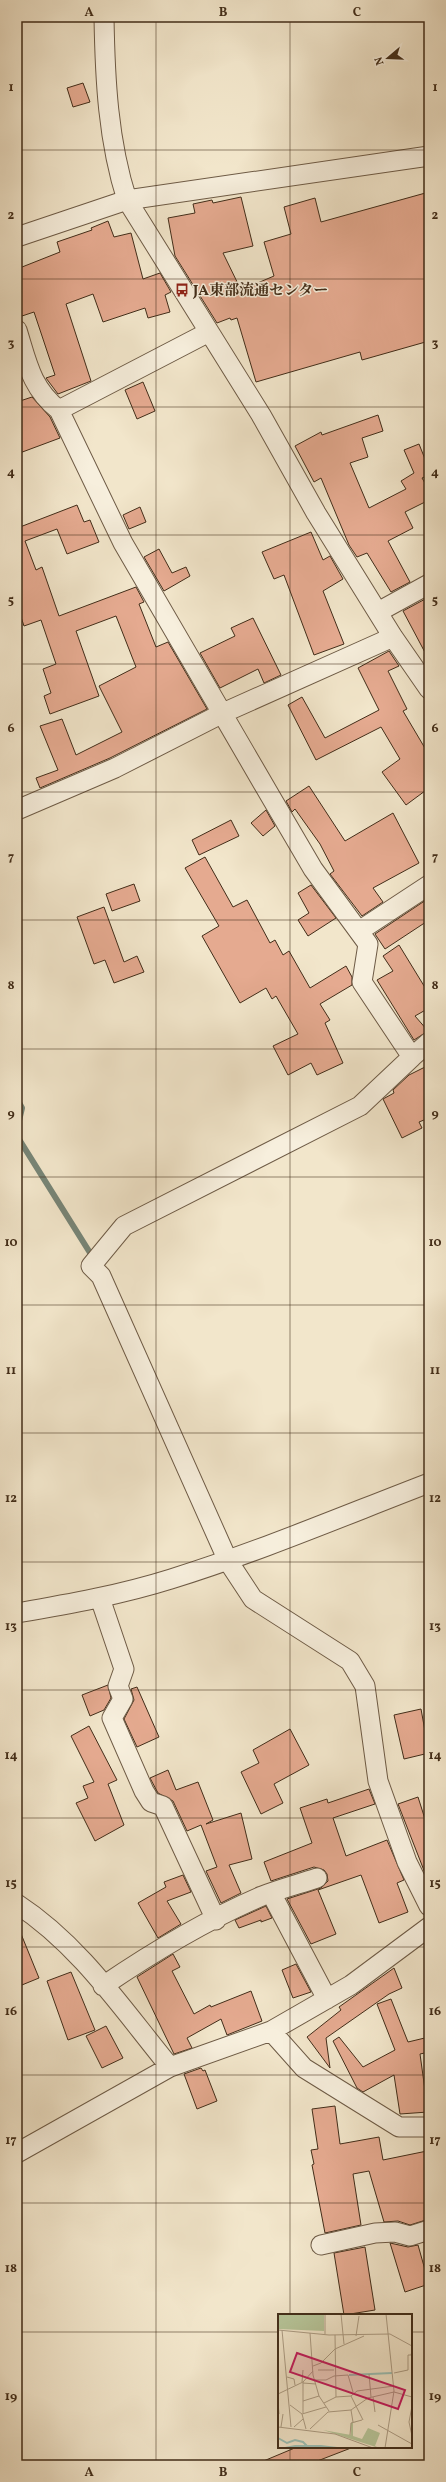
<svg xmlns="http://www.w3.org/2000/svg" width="446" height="2482" font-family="Vollkorn,'Noto Serif JP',serif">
<rect width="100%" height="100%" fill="#f2e6cb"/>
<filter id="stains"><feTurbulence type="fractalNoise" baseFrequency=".005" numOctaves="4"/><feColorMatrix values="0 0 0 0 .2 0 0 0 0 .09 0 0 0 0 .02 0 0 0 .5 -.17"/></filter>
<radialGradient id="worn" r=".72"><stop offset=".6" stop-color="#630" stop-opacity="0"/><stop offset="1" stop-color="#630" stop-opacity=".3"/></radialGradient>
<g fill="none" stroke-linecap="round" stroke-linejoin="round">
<path stroke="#778577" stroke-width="6" d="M 17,1099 L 22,1108 L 17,1129
M 17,1136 L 92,1256"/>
</g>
<path fill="#e5aa90" stroke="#422d19" d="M 83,83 L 90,102 L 73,107 L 67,88 Z
M 429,192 L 429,341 L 362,360 L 360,352 L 256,382 L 237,318 L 231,320 L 230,318 L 217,323 L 175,256 L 168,218 L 195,213 L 193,204 L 212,200 L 213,203 L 241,197 L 253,246 L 223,253 L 241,290 L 274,276 L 264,242 L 291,234 L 284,207 L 315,198 L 321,222 Z
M 108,221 L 114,237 L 131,233 L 143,279 L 160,273 L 171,292 L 165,295 L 170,312 L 148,318 L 145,308 L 103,322 L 93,294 L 66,304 L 91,381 L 58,394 L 46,378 L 55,375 L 34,312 L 22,316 L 17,302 L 17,269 L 60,252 L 57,242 L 92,230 L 91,228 Z
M 143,382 L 155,411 L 137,419 L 125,390 Z
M 32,397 L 50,417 L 60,438 L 17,454 L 17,402 Z
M 378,415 L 383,431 L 362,438 L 368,457 L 350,463 L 369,508 L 406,489 L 401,481 L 414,473 L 404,450 L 419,444 L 429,469 L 429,475 L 422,478 L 429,490 L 429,500 L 405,512 L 413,528 L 388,541 L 410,582 L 391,592 L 367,553 L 357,557 L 349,545 L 321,478 L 314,482 L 295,446 L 321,432 L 322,435 Z
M 77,505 L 84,522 L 90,520 L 99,542 L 67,554 L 57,529 L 25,541 L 36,570 L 42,567 L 59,616 L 136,587 L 144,602 L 139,604 L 156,647 L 168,642 L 207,709 L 110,758 L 40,788 L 36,778 L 58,770 L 40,726 L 62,719 L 76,755 L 122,732 L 99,686 L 136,667 L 116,616 L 76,631 L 99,696 L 50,714 L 44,696 L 51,693 L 43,669 L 56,664 L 41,620 L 24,626 L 17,605 L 17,524 L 20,527 Z
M 140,507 L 146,522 L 129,529 L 123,515 Z
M 311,532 L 323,560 L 330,556 L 343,579 L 323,591 L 344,644 L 314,655 L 284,575 L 274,579 L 262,552 Z
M 159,549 L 172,573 L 186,567 L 190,576 L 164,591 L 144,557 Z
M 429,597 L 429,660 L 403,611 Z
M 253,618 L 281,675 L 264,683 L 258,669 L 220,688 L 200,653 L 235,636 L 231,628 Z
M 389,651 L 399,666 L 388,671 L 407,709 L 403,711 L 429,755 L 429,788 L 406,805 L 382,772 L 400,759 L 381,727 L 316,760 L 288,705 L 302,697 L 325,738 L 379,710 L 358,668 Z
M 309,786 L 345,841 L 393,813 L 419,863 L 373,888 L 383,902 L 362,916 L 330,874 L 334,871 L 320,844 L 295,809 L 292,812 L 286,801 Z
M 266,810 L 275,826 L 263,836 L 251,823 Z
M 231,820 L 239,836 L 199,855 L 192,840 Z
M 205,857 L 233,907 L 247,900 L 270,943 L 275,940 L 283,955 L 289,951 L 310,988 L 346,966 L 352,977 L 352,985 L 320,1004 L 330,1020 L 325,1023 L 343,1063 L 317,1075 L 311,1063 L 288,1075 L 273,1046 L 298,1034 L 276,996 L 272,999 L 266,988 L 240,1003 L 202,936 L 219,926 L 185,868 Z
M 134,884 L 140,901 L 112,911 L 106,894 Z
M 311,885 L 336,918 L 308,936 L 298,920 L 309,913 L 298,893 Z
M 429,898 L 429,920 L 385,949 L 375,934 Z
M 104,907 L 124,962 L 137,956 L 144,972 L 114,983 L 105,960 L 94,964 L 77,917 Z
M 399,945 L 429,994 L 429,1008 L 415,1016 L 428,1031 L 414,1040 L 377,980 L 393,971 L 383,956 Z
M 429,1065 L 429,1118 L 419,1122 L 422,1128 L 402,1138 L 383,1099 L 394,1093 L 393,1090 L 409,1075 Z
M 108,1685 L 111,1698 L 104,1710 L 90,1716 L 82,1695 Z
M 137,1687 L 159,1737 L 137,1747 L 124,1719 L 134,1700 L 131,1689 Z
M 421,1709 L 429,1753 L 404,1759 L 394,1715 Z
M 89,1726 L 117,1780 L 108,1784 L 124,1825 L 95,1841 L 76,1803 L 88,1798 L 83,1786 L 94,1782 L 71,1736 Z
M 290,1729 L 309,1765 L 274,1784 L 283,1803 L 261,1814 L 241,1772 L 259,1763 L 253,1750 Z
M 168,1770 L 176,1790 L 198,1782 L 213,1820 L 206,1824 L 241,1813 L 252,1859 L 229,1865 L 241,1893 L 221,1903 L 206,1871 L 217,1867 L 201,1825 L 187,1831 L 173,1801 L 158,1793 L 150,1778 Z
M 369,1789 L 375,1804 L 333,1818 L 346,1856 L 387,1840 L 404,1880 L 397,1883 L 408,1912 L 379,1923 L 361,1875 L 318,1890 L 336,1934 L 311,1944 L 287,1899 L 321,1888 L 328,1881 L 327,1874 L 324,1870 L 314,1867 L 271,1881 L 264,1862 L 312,1843 L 300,1808 L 327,1799 L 328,1803 Z
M 418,1797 L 425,1819 L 429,1818 L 429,1871 L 425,1873 L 398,1804 Z
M 183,1875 L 191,1892 L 167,1901 L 181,1924 L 158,1938 L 138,1903 L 166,1887 L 164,1882 Z
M 266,1906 L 272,1918 L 261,1922 L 261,1920 L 239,1928 L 235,1920 Z
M 17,1924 L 39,1978 L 17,1987 Z
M 173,1954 L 180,1967 L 172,1971 L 194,2014 L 210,2005 L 211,2007 L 251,1991 L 262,2021 L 227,2035 L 221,2019 L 187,2038 L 192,2048 L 174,2054 L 137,1977 Z
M 296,1964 L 311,1992 L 293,1998 L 282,1970 Z
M 394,1968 L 402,1988 L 389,1994 L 326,2038 L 330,2068 L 307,2037 L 341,2010 L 339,2007 Z
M 71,1972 L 95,2030 L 68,2040 L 47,1981 Z
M 391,1999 L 408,2042 L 429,2037 L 429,2052 L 420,2054 L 428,2112 L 400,2114 L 394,2075 L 363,2092 L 357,2088 L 333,2041 L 339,2037 L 363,2067 L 395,2050 L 377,2004 Z
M 106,2026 L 123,2058 L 102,2068 L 86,2036 Z
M 201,2068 L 203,2071 L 205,2070 L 217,2101 L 197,2109 L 184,2074 Z
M 335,2106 L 340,2144 L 379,2137 L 383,2160 L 427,2151 L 429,2219 L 410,2225 L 398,2221 L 384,2222 L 369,2171 L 353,2174 L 361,2225 L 325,2233 L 312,2165 L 314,2164 L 311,2150 L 318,2149 L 312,2109 Z
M 390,2243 L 408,2247 L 418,2245 L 429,2284 L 405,2292 Z
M 365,2247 L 375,2310 L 344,2315 L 334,2253 Z
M 297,2447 L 350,2447 L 351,2448 L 307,2465 L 254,2465 Z"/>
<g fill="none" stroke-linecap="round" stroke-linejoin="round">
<g stroke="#6e5b46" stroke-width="21">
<path id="minor" d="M 104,17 C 105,79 108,141 127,200 L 261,415 L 316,513 L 393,637 L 429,689
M 17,237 L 127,200 L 429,156
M 17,330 C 27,362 31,388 59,410 L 123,543 L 272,799 L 313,869 L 368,944 L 362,982 L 412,1057 L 429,1042
M 59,410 L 209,332
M 378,612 L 429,584
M 17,810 L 115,768 L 223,713 L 393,637
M 359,931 L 429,885
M 412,1057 L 360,1106 L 124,1226 L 91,1266 L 101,1276 L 228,1561 L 253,1599 L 350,1661 L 365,1686 L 378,1781 L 407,1862 L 429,1906
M 100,1598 L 124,1669 L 118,1686 L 123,1699 L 112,1718 L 144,1791 L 151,1802 L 163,1806 L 216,1920
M 17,1613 C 69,1604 120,1595 171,1579 C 258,1552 343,1516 429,1483
M 271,1893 L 327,1999
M 17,1904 C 80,1945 123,2010 170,2067
M 103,1986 C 153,1952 206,1920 262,1896 C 280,1889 299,1884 317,1878
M 271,2031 L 304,2068 L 399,2127 L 429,2127
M 17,2153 L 170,2067 L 271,2031 L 351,1985 L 429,1927
M 321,2245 L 375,2233 L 395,2232 L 410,2236 L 429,2230"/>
</g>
<use href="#minor" stroke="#f7efdd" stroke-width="19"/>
</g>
<path fill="none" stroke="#422d19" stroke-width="1" stroke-opacity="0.55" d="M 156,17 L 156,2465M 290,17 L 290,2315M 17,150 L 429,150M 17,279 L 429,279M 17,407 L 429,407M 17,535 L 429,535M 17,664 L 429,664M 17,792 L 429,792M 17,920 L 429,920M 17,1049 L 429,1049M 17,1177 L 429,1177M 17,1305 L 429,1305M 17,1433 L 429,1433M 17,1562 L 429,1562M 17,1690 L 429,1690M 17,1818 L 429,1818M 17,1947 L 429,1947M 17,2075 L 429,2075M 17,2203 L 429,2203M 17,2332 L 279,2332M 411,2332 L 429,2332M 290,2447 L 290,2465"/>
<defs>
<g id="bus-bare" transform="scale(1.08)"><path d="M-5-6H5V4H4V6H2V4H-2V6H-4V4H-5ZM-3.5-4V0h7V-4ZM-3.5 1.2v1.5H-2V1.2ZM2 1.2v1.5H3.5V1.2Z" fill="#8f2418" stroke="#f7efdd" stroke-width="2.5" paint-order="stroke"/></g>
</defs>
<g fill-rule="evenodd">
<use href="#bus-bare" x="182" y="290"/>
</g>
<g text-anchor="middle" stroke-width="3" stroke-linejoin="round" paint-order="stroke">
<g font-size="15" font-weight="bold" fill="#422d19" stroke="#f7efdd" text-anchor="start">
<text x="193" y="295">JA東部流通センター</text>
</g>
</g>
<g transform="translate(278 2314)">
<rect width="134" height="134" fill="#f2e6cb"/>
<path d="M 0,0 L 46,0 L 46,17 L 0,15 ZM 81,107 L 75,109 L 75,122 L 84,125 L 90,114 L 102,119 L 97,132 L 101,134 L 45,116 L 73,121 L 73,109 Z" fill="#b7c69a"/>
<path d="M 17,131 L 43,131 L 67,134 L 2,134 Z" fill="#9bc0b6"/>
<path fill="none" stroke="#9bc0b6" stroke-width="2" d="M 71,61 L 114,59M 0,124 L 9,129 L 17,126 L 25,128 L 31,134"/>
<path fill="none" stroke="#ac9c84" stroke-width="1" d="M 47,0 L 47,20M 63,0 L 66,30M 0,16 L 51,21 L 112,20 L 134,32M 4,16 L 13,113M 32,19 L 35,61 L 41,82 L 51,97M 57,21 L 58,83M 78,22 L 81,2M 35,52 L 43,49 L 57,35 L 86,22M 40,56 L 56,56M 116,59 L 130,56 L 130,41 L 133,41 L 134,37M 91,60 L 93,83M 9,63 L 16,65 L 17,71M 37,66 L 48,66 L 56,62 L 70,61 L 75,78M 24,68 L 25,56M 25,69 L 38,70M 0,80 L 25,68M 73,82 L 79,77 L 116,72M 95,83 L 97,98M 25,87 L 41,82M 0,88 L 1,100M 46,89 L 58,83 L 73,82 L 85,106M 12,91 L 24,100 L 48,93M 134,92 L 131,108 L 134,122M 73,96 L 75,108M 25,99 L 25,68 L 35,57M 24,100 L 28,115M 100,111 L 134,130M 0,113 L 57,120 L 95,134M 3,113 L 5,100M 16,113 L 25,105M 32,115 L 50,98 L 73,96 L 90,84 L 116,78 L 134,83M 72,121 L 73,109 L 84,106M 107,134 L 116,77 L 108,0"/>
<path fill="#c2185b" fill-opacity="0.15" stroke="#c2185b" stroke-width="2" d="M 19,39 L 127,76 L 120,95 L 12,58 Z"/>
<rect width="134" height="134" fill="none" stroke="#422d19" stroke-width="2"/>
</g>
<rect width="446" height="2482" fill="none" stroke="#f2e6cb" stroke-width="44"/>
<g transform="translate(388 58) rotate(251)" stroke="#f7efdd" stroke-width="3" paint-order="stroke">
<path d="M0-3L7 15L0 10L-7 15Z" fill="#422d19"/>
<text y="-6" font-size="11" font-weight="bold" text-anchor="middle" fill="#422d19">N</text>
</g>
<rect x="22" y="22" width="402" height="2438" fill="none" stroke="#422d19" stroke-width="1.5"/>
<g font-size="13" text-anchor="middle" font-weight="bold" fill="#422d19">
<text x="89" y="16">A</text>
<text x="223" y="16">B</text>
<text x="357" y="16">C</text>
<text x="11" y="91">1</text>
<text x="435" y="91">1</text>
<text x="11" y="219">2</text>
<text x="435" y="219">2</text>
<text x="11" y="347">3</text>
<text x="435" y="347">3</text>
<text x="11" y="476">4</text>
<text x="435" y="476">4</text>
<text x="11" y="604">5</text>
<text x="435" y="604">5</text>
<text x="11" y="732">6</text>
<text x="435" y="732">6</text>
<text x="11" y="861">7</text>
<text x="435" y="861">7</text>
<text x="11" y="989">8</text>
<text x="435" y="989">8</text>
<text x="11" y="1117">9</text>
<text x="435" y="1117">9</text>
<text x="11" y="1246">10</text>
<text x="435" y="1246">10</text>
<text x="11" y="1374">11</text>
<text x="435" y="1374">11</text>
<text x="11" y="1502">12</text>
<text x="435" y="1502">12</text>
<text x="11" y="1630">13</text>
<text x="435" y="1630">13</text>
<text x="11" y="1759">14</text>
<text x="435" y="1759">14</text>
<text x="11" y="1887">15</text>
<text x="435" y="1887">15</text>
<text x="11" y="2015">16</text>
<text x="435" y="2015">16</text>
<text x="11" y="2144">17</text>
<text x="435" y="2144">17</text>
<text x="11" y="2272">18</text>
<text x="435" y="2272">18</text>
<text x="11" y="2400">19</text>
<text x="435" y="2400">19</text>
<text x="89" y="2476">A</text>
<text x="223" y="2476">B</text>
<text x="357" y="2476">C</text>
</g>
<rect width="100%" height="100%" filter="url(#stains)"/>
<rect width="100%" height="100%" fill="url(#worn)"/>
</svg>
